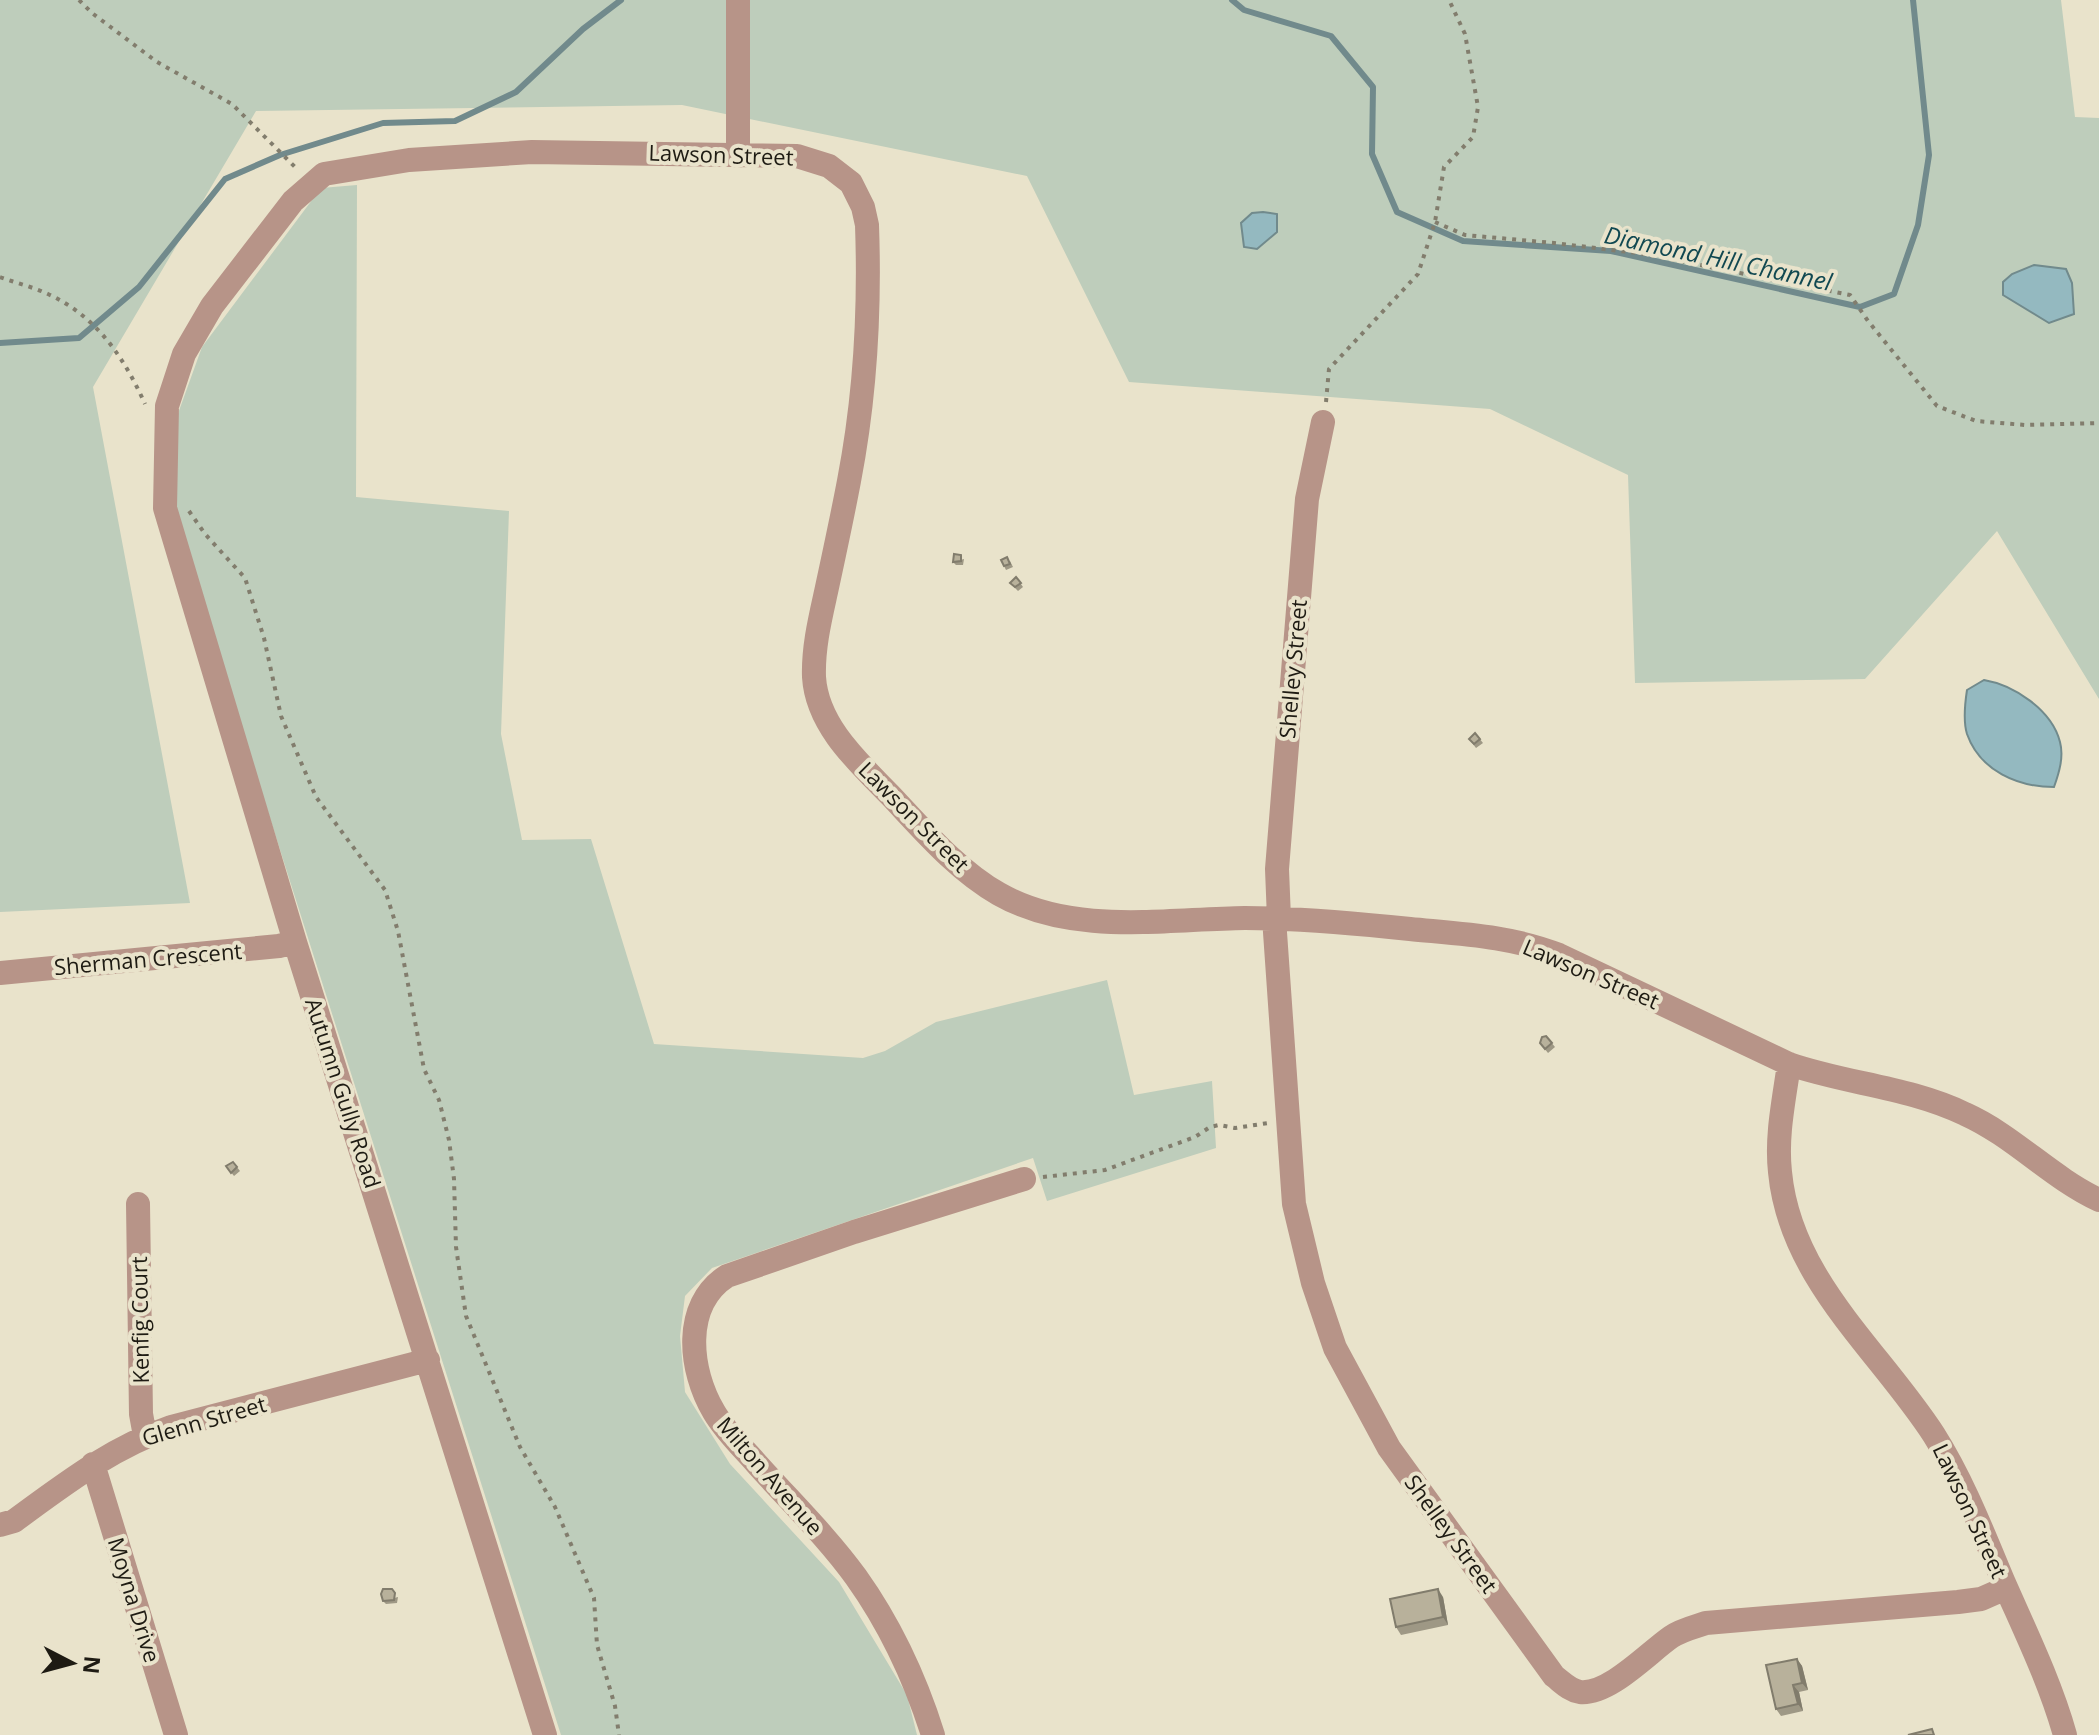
<svg xmlns="http://www.w3.org/2000/svg" width="2099" height="1735" font-family="'Open Sans',sans-serif">
<rect width="100%" height="100%" fill="#e9e3cb"/>
<path fill="#becdbb" d="M 0,0 L 2061,0 L 2075,117 L 2099,118 L 2099,699 L 1997,531 L 1865,679 L 1635,683 L 1628,475 L 1490,409 L 1129,382 L 1027,176 L 682,105 L 256,111 L 93,387 L 190,903 L 0,912 Z
M 357,185 L 356,497 L 509,511 L 501,734 L 522,840 L 591,839 L 654,1044 L 863,1058 L 885,1051 L 936,1022 L 1107,980 L 1134,1095 L 1212,1081 L 1216,1148 L 1047,1201 L 1033,1158 L 712,1268 L 685,1296 L 680,1336 L 685,1392 L 730,1464 L 839,1582 L 907,1695 L 917,1735 L 561,1735 L 175,519 L 176,419 L 202,347 L 321,188 Z"/>
<path fill="#94b9c0" stroke="#718a8c" stroke-width="2" d="M 1263,212 L 1277,214 L 1277,232 L 1257,249 L 1244,247 L 1241,223 L 1252,213 Z
M 2034,265 L 2066,269 L 2072,283 L 2074,314 L 2049,323 L 2003,295 L 2003,282 L 2012,274 Z
M 1984,680 C 2014,685 2052,710 2060,742 C 2064,757 2059,773 2054,787 C 2018,787 1980,771 1967,734 C 1963,721 1965,703 1967,690 Z"/>
<g fill="none" stroke-linecap="round" stroke-linejoin="round">
<path stroke="#718a8c" stroke-width="6" d="M 1232,0 L 1244,10 L 1331,36 L 1373,87 L 1372,154 L 1397,212 L 1463,241 L 1611,251 L 1860,307 L 1894,294 L 1918,225 L 1929,155 L 1913,0
M 0,343 L 79,338 L 139,287 L 225,179 L 280,155 L 383,123 L 455,121 L 516,92 L 583,29 L 621,0"/>
<path stroke="#827d6d" stroke-width="4" stroke-dasharray="4 6" stroke-linecap="butt" d="M 79,0 L 92,13 L 157,62 L 232,104 L 297,169
M 1435,222 L 1465,235 L 1554,243 L 1645,254 L 1850,295 L 1868,321 L 1937,406 L 1976,421 L 2025,425 L 2099,423
M 0,277 C 16,283 33,287 48,294 C 96,316 124,357 145,404
M 1326,402 L 1329,369 L 1418,274 L 1435,222 L 1444,167 L 1473,137 L 1478,107 L 1465,34 L 1449,0
M 189,511 L 205,534 L 245,578 L 264,638 L 281,716 L 316,797 L 385,890 L 398,931 L 424,1069 L 439,1100 L 449,1140 L 454,1179 L 456,1247 L 466,1316 L 520,1447 L 555,1507 L 594,1598 L 597,1645 L 615,1706 L 619,1735
M 1043,1177 L 1105,1170 L 1195,1137 L 1210,1127 L 1219,1125 L 1235,1128 L 1268,1123"/>
<path stroke="#b79488" stroke-width="24" d="M 738,0 L 738,156
M 1274,918 L 1294,1204 L 1313,1283 L 1335,1348 L 1389,1448 L 1554,1676 C 1562,1682 1569,1690 1580,1692 C 1609,1695 1648,1653 1671,1637 C 1681,1630 1694,1627 1706,1623 L 1958,1602 L 1981,1599 L 2006,1588
M 1279,919 L 1277,869 L 1307,499 L 1323,422
M 0,973 L 279,946 L 295,942
M 1789,1064 C 1784,1100 1776,1136 1780,1172 C 1790,1279 1879,1350 1934,1435 C 1963,1481 1983,1533 2004,1583 C 2026,1633 2050,1682 2065,1735
M 138,1204 L 141,1414 L 145,1436
M 93,1464 L 176,1735
M 0,1525 L 14,1521 C 66,1483 111,1448 171,1427 L 428,1360
M 545,1735 L 295,942 L 165,508 L 167,406 L 184,354 L 212,306 L 293,201 L 324,174 L 409,160 L 532,152 L 797,156 L 829,166 L 851,183 L 863,207 L 867,225 C 870,309 865,398 849,481 C 842,518 834,555 826,592 C 820,619 813,648 814,677 C 817,726 859,763 891,796 C 924,831 957,870 999,894 C 1073,936 1164,919 1245,918 C 1301,918 1355,923 1410,929 C 1461,934 1511,936 1559,955 L 1789,1064 C 1847,1084 1909,1087 1965,1114 C 2014,1136 2050,1177 2099,1200
M 933,1735 C 915,1678 891,1626 856,1577 C 827,1537 790,1501 756,1463 C 742,1447 725,1431 714,1412 C 689,1370 682,1305 727,1276 L 854,1232 L 1024,1179"/>
</g>
<path fill="#9e9885" d="M 964,559 L 963,565 L 956,565 L 953,562 Z
M 1010,561 L 1013,567 L 1006,570 L 1004,566 Z
M 1016,577 L 1023,587 L 1018,591 L 1010,583 Z
M 1475,733 L 1483,743 L 1476,748 L 1469,739 Z
M 1546,1036 L 1555,1047 L 1548,1053 L 1540,1043 Z
M 233,1162 L 240,1171 L 234,1176 L 226,1166 Z
M 398,1597 L 397,1603 L 386,1604 L 383,1601 Z
M 1443,1597 L 1448,1625 L 1401,1635 L 1396,1627 Z
M 1797,1659 L 1802,1666 L 1808,1690 L 1799,1692 L 1803,1711 L 1781,1716 L 1776,1709 Z"/>
<path fill="#817c6c" d="M 1438,1589 L 1443,1597 L 1448,1625 L 1443,1617 Z
M 1797,1659 L 1802,1666 L 1808,1690 L 1802,1683 Z
M 1793,1685 L 1799,1692 L 1803,1711 L 1798,1704 Z"/>
<path fill="#b8b19b" stroke="#817c6c" stroke-width="2" d="M 954,554 L 961,555 L 961,561 L 953,562 Z
M 1007,557 L 1010,564 L 1004,566 L 1001,560 Z
M 1016,577 L 1021,583 L 1015,587 L 1010,583 Z
M 1475,733 L 1480,739 L 1474,744 L 1469,739 Z
M 1546,1036 L 1552,1043 L 1545,1049 L 1540,1043 L 1542,1037 Z
M 233,1162 L 237,1167 L 231,1173 L 226,1166 Z
M 383,1589 L 392,1589 L 395,1593 L 394,1600 L 383,1601 L 381,1594 Z
M 1438,1589 L 1443,1617 L 1396,1627 L 1390,1599 Z
M 1797,1659 L 1802,1683 L 1793,1685 L 1798,1704 L 1776,1709 L 1766,1665 Z
M 1932,1729 L 1934,1735 L 1908,1735 Z"/>
<g text-anchor="middle" stroke-width="8" stroke-linejoin="round" paint-order="stroke">
<g font-size="22" fill="#1e1b13" stroke="#e9e3cb">
<text transform="translate(721 155) rotate(2)" y="8">Lawson Street</text>
<text transform="translate(1293 669) rotate(-85)" y="8">Shelley Street</text>
<text transform="translate(914 817) rotate(45)" y="8">Lawson Street</text>
<text transform="translate(148 959) rotate(-5)" y="8">Sherman Crescent</text>
<text transform="translate(1591 974) rotate(23)" y="8">Lawson Street</text>
<text transform="translate(343 1093) rotate(72)" y="8">Autumn Gully Road</text>
<text transform="translate(140 1320) rotate(-91)" y="8">Kenfig Court</text>
<text transform="translate(204 1421) rotate(-16)" y="8">Glenn Street</text>
<text transform="translate(770 1476) rotate(49)" y="8">Milton Avenue</text>
<text transform="translate(1970 1511) rotate(65)" y="8">Lawson Street</text>
<text transform="translate(1451 1534) rotate(54)" y="8">Shelley Street</text>
<text transform="translate(134 1600) rotate(73)" y="8">Moyna Drive</text>
</g>
<g font-size="24" font-style="italic" fill="#114851" stroke="#e9e3cb">
<text transform="translate(1718 259) rotate(12)" y="8">Diamond Hill Channel</text>
</g>
</g>
<g transform="translate(72 1663) rotate(96)" stroke="#e9e3cb" stroke-width="6" paint-order="stroke">
<path d="M0-6L14 30L0 20L-14 30Z" fill="#1e1b13"/>
<text y="-12" font-size="22" font-weight="bold" text-anchor="middle" fill="#1e1b13">N</text>
</g>
</svg>
